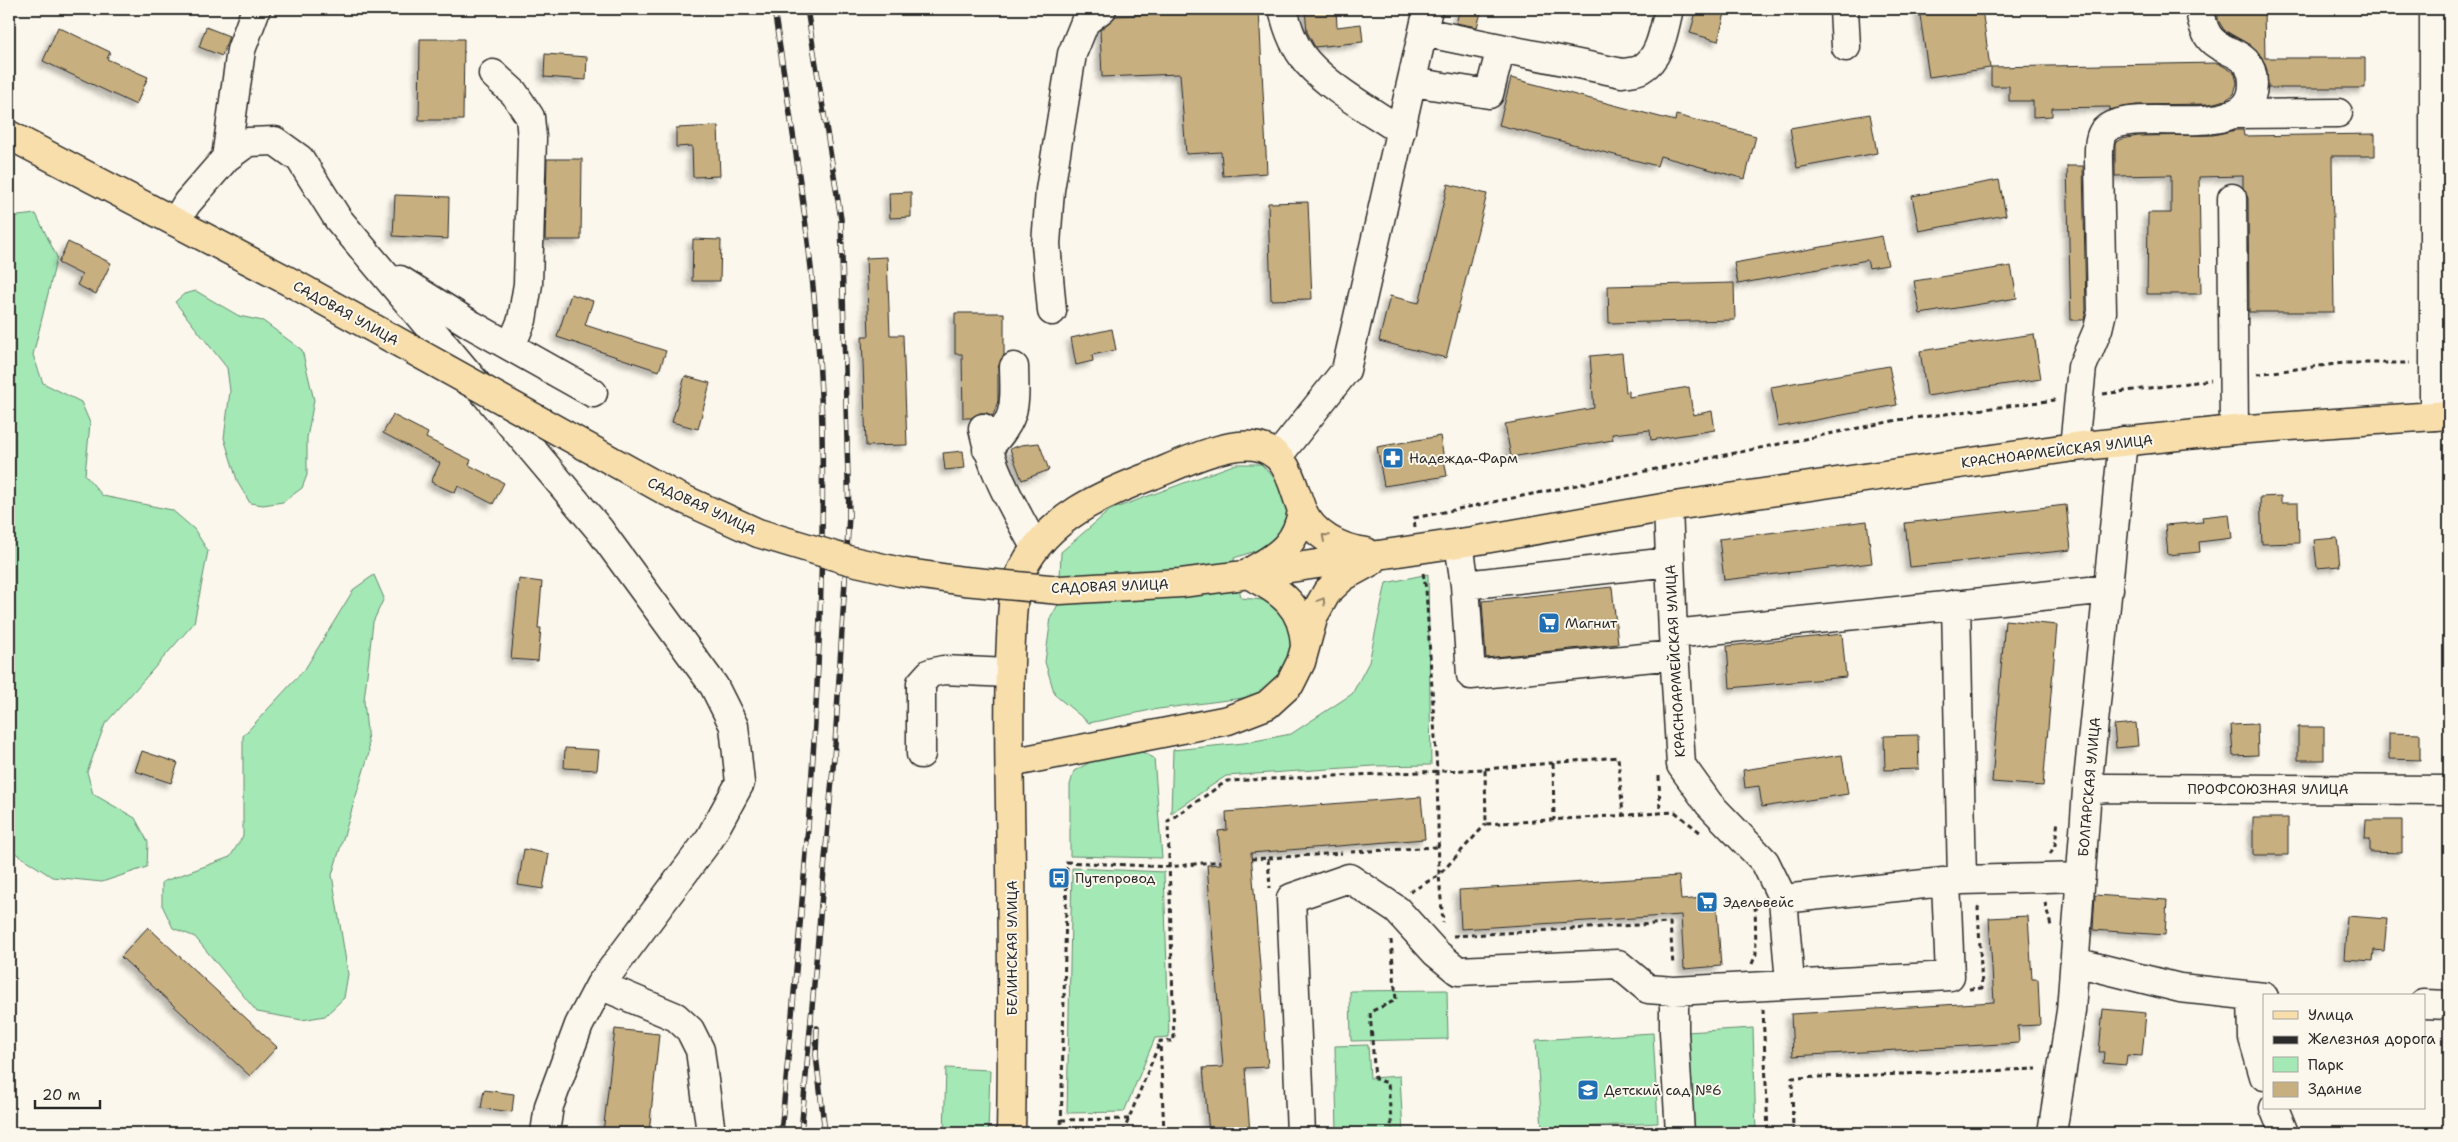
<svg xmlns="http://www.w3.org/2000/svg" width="2458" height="1142" font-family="'Shantell Sans',sans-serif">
<defs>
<filter id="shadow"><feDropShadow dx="-4.5" dy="4.5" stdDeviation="2.5" flood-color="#0004"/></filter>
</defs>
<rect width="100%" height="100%" fill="#fbf7ec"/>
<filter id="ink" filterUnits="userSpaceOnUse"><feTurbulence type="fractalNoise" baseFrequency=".02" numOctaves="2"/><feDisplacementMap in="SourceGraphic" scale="10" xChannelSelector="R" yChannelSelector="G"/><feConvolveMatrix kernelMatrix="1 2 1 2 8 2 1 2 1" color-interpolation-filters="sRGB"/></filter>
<g filter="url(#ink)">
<path fill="#a3e8b5" stroke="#678a70" d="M 36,214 L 57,257 L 33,355 L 43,383 L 81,402 L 90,423 L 85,475 L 103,496 L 172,510 L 194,529 L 208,551 L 194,623 L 105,724 L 87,772 L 93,794 L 135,818 L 148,842 L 147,867 L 102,882 L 52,877 L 9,849 L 9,217 Z
M 196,291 L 239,316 L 263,321 L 302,350 L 314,400 L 307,438 L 307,475 L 302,488 L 283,502 L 263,505 L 250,503 L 238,483 L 224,438 L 230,391 L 227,368 L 175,302 L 184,294 Z
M 1236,464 L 1261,464 L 1283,487 L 1289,522 L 1279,539 L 1255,551 L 1234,558 L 1241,598 L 1264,600 L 1290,618 L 1298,646 L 1281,679 L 1258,696 L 1151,710 L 1089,723 L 1055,695 L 1045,662 L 1051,617 L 1059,603 L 1061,552 L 1110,510 Z
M 1428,574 L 1431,765 L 1374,766 L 1226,776 L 1171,813 L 1173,750 L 1244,743 L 1291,734 L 1352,694 L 1369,662 L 1386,583 Z
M 374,575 L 384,598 L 373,622 L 364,701 L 369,753 L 332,875 L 348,974 L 344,998 L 325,1016 L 302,1020 L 257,1012 L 195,937 L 173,928 L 162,905 L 162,882 L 230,857 L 243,836 L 243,736 L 305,669 L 354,589 Z
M 1140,751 L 1154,758 L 1162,858 L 1070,856 L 1070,785 L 1074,771 L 1105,754 Z
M 1072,868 L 1164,872 L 1169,1037 L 1155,1038 L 1124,1112 L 1067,1113 Z
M 1447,990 L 1448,1039 L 1351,1041 L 1350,991 Z
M 1753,1028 L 1756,1133 L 1694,1133 L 1686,1032 Z
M 1653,1033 L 1658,1123 L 1542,1129 L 1536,1040 Z
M 1368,1045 L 1370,1078 L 1400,1076 L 1403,1133 L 1337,1133 L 1335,1046 Z
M 946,1068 L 990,1070 L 988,1133 L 944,1133 Z"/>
<path fill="#c7af7f" stroke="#2b2b2b" filter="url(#shadow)" d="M 1259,9 L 1267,173 L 1223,176 L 1221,152 L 1186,154 L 1180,74 L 1102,77 L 1100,30 L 1116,16 Z
M 1305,9 L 1336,9 L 1337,27 L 1361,24 L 1363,42 L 1315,47 L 1307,32 Z
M 1460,9 L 1482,9 L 1477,27 L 1456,23 Z
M 1697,9 L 1726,9 L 1718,41 L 1690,33 Z
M 1919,9 L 1982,9 L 1990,68 L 1929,77 Z
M 2218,9 L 2264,10 L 2265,58 L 2365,58 L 2365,88 L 2268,88 L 2267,70 L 2262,57 L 2250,45 L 2224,30 L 2218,20 Z
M 58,27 L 110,52 L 107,59 L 148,77 L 136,105 L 43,61 Z
M 206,27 L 229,36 L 222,56 L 199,47 Z
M 420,39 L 464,39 L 463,120 L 419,120 Z
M 545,54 L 587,57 L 586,80 L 544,77 Z
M 2218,63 L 2235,73 L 2237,83 L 2234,94 L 2226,100 L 2210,104 L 2136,105 L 2110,110 L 2110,107 L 2052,108 L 2052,116 L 2033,117 L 2033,101 L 2009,101 L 2009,86 L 1991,86 L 1991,67 Z
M 1511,78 L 1675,121 L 1676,115 L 1756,136 L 1745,179 L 1660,156 L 1657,166 L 1499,125 Z
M 1870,114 L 1877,153 L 1797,168 L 1790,128 Z
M 718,126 L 720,176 L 693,177 L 692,146 L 676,147 L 676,128 Z
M 2236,130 L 2243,130 L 2244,136 L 2375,134 L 2375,156 L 2332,156 L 2334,312 L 2249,312 L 2248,198 L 2243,188 L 2243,176 L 2199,177 L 2201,294 L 2147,294 L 2148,213 L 2171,213 L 2171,175 L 2115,176 L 2115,143 L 2122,139 L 2138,136 L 2213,135 Z
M 547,159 L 582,159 L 581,240 L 545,240 Z
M 2067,166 L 2083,166 L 2086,310 L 2084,320 L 2071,320 Z
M 1999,180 L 2006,215 L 1919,231 L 1912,196 Z
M 1448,184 L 1487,194 L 1446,358 L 1379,341 L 1390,296 L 1419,303 Z
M 911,192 L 911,217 L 890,218 L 889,193 Z
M 395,195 L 449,197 L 448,239 L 393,236 Z
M 1308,202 L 1312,299 L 1271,300 L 1268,203 Z
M 1882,236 L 1888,265 L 1869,268 L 1867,260 L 1738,284 L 1734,263 Z
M 693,239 L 721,240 L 720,281 L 692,281 Z
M 68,242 L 111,263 L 96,294 L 77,285 L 82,275 L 58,263 Z
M 887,257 L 890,335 L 903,335 L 907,445 L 866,446 L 862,336 L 869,336 L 866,258 Z
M 2011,266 L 2017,298 L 1920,314 L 1914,281 Z
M 1734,283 L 1735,320 L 1609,323 L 1608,286 Z
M 571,294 L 593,301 L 585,325 L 666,351 L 659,371 L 557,337 Z
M 955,313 L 1004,313 L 1004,356 L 998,367 L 998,401 L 993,416 L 987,413 L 980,413 L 971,418 L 963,418 L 962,354 L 955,354 Z
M 1112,329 L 1116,350 L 1092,355 L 1093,361 L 1076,365 L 1071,338 Z
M 2034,334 L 2041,379 L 1927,396 L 1920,351 Z
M 1622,353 L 1626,392 L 1629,391 L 1629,397 L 1689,387 L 1693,415 L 1712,411 L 1715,430 L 1651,440 L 1650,430 L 1612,434 L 1613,440 L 1511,457 L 1505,424 L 1594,408 L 1590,356 Z
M 1889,366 L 1897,405 L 1778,427 L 1771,387 Z
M 685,376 L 710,383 L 698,429 L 672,422 Z
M 393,415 L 428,433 L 426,438 L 471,460 L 469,465 L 504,483 L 493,504 L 458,486 L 455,493 L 431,482 L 440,463 L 383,433 Z
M 1440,436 L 1447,476 L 1384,486 L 1377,447 Z
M 1039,443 L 1049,470 L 1022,480 L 1010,449 L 1021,445 Z
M 963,451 L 965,468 L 945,470 L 943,453 Z
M 2281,496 L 2281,503 L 2298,503 L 2299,543 L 2262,544 L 2260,497 Z
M 2066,505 L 2071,550 L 1910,567 L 1905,523 Z
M 2229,514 L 2232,538 L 2199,542 L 2200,552 L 2168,555 L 2165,525 L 2203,522 L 2202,517 Z
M 1867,521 L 1872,563 L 1724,580 L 1719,539 Z
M 2337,538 L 2340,566 L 2317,568 L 2314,540 Z
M 519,579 L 542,582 L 538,628 L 541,628 L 538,661 L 511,659 Z
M 1612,587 L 1618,644 L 1486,658 L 1482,601 Z
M 2005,620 L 2057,625 L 2043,786 L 1992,782 Z
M 1842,634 L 1846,677 L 1730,688 L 1727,646 Z
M 2136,723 L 2138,746 L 2116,748 L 2114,725 Z
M 2257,724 L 2258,755 L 2233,756 L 2231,725 Z
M 2298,727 L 2324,727 L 2324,760 L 2298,760 Z
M 2389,733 L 2420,734 L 2420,760 L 2389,759 Z
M 1918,735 L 1919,769 L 1885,770 L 1884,736 Z
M 565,748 L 599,750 L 597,770 L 564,768 Z
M 142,751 L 178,763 L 171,783 L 135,771 Z
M 1842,755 L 1848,794 L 1762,807 L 1759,786 L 1745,788 L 1743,770 Z
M 1421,797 L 1425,839 L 1251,853 L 1268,1067 L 1245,1068 L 1250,1133 L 1209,1133 L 1203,1068 L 1223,1067 L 1207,865 L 1221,864 L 1218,831 L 1227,830 L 1226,812 Z
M 2253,818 L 2288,818 L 2288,855 L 2253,855 Z
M 2366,820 L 2402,820 L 2402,853 L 2370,852 L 2370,839 L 2365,839 Z
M 524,849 L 549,854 L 543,889 L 518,885 Z
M 1679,876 L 1681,900 L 1716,897 L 1721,966 L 1684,969 L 1681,915 L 1461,929 L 1459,890 Z
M 2095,895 L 2167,900 L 2165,935 L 2093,930 Z
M 2028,916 L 2032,979 L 2038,979 L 2040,1025 L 2018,1026 L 2019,1043 L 1793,1056 L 1791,1014 L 1994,1002 L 1989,918 Z
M 2347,916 L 2387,919 L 2384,951 L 2374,950 L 2373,961 L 2344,959 Z
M 148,927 L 277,1047 L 250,1076 L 121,957 Z
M 2103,1009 L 2146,1013 L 2142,1056 L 2127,1055 L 2126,1065 L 2103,1063 L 2104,1052 L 2099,1052 Z
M 615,1029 L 659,1034 L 649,1133 L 603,1133 Z
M 484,1090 L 514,1094 L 512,1112 L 481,1108 Z"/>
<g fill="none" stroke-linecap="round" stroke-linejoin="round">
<g stroke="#2b2b2b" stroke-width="31">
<path id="minor" d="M 1283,9 C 1287,27 1294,47 1307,62 C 1332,90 1370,110 1401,131
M 1844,9 L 1846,47
M 1423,32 L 1622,73 C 1628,72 1636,72 1641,69 C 1661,58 1664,28 1669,9
M 493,74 L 514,93 L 530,117 L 532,138 L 528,284 L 522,320 L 511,346
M 1412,82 L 1489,94 L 1501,48
M 2232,114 L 2338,113
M 226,158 L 241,50 L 256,9
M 2232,198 L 2234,430
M 176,221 L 187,203 L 226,158 L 248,142 L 275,141 L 300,159 L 338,219 L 599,529 L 714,686 L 734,726 L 740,783 L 710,838 L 600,985 L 579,1025 L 549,1106 L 545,1133
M 400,280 L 472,325 L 593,393
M 1052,311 L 1046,244 L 1050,190 L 1072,54 L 1085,22 L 1102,9
M 2434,416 L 2434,9
M 983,428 C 992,472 1014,508 1035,547
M 2074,447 L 2082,367 L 2098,329 L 2102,312 L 2099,162 C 2099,153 2098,140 2103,132 C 2127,101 2253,148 2253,84 C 2253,47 2220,57 2207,34 C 2203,27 2201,17 2200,9
M 987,449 C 1017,419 1015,407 1014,367
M 1278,456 L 1346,370 L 1428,9
M 1668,507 L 1673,634 L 1681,765 L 1709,804 L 1765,862 L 1783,899
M 1459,543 L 1465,585 L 1471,675 L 1674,655
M 1465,585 L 1669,562
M 1956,604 L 1962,880
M 1673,634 L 2109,589
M 921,754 L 921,683 L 930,673 L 943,670 L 1009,673
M 2087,790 L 2107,788 L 2449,790
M 2075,962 L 2180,988 L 2264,997
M 1790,983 L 1783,899 L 1962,880 L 2081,877
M 600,985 L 676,1017 L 690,1030 L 700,1050 L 711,1133
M 1674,991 L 1674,1032 L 1680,1133
M 2252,997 L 2253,1038 L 2264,1076
M 2424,1004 L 2449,1005
M 2274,1108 L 2284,1133
M 1301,1133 L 1291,898 L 1349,878 L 1397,910 L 1436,953 L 1458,971 L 1618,964 L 1648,989 L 1674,991 L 1950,976 L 1946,882
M 2052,1133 L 2071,1011 L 2087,790 L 2123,441"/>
</g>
<g stroke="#2b2b2b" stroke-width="31">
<path id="major" d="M 9,135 L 294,284
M 1253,570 C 1280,555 1297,543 1302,511
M 1248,574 C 1280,592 1303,604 1305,645
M 1236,576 L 1473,541 L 1668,507 L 2074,447 L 2234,430 L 2449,415
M 1010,763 L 1228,720 L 1267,705 L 1290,684 L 1301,662 L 1314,615 L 1327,592 L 1343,577 L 1372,561
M 1011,1133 C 1013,1024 1012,915 1010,806 C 1009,750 1008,695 1011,639 C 1012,618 1012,590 1022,570 C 1047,518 1102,494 1153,475 C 1180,464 1225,442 1254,446 C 1289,451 1291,483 1302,510 C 1313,535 1340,549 1366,552"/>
</g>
<path stroke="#2b2b2b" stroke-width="3" stroke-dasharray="5 4" stroke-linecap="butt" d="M 2257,374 L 2344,363 L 2410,363
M 2103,394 L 2211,380
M 1415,527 L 1414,518 L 1898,420 L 2055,400
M 1423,573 L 1426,589 L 1437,771 L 1439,875 L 1486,824
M 1553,763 L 1554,820
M 1485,769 L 1618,757 L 1623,815
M 1659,776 L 1660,813
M 1351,852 L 1438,847
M 2050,854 L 2055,845 L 2058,820
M 1268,858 L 1342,853
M 1251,859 L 1268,858 L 1270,888
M 1410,892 L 1439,875 L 1443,923
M 2045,903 L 2051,926
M 1453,936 L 1670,923 L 1673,966
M 1391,940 L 1396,1000 L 1370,1012 L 1375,1079 L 1388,1083 L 1392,1133
M 1752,964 L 1756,954 L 1755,899
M 1969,989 L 1982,988 L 1978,908 L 1980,904
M 1763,1009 L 1768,1133
M 1061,1120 L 1129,1119
M 1061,1133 L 1067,862 L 1169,867 L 1221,861
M 1123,1133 L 1159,1044
M 1164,1133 L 1160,1041 L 1174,1041 L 1168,821 L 1227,781 L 1485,769 L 1486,824 L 1675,812 L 1701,833
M 1793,1133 L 1792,1078 L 2037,1069"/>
<use href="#minor" stroke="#fbf7ec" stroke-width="28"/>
<use href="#major" stroke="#f8deab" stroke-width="28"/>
<g stroke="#2b2b2b" stroke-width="5.5">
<path id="rail" d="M 774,9 C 795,149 820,289 822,431 C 826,666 803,900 781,1133
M 817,1028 L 816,1055 L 825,1133
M 801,1133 L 835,745 L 849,515 L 841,219 L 807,9"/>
</g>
<use href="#rail" stroke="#fbf7ec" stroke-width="4" stroke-dasharray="11" stroke-linecap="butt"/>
<g stroke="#2b2b2b" stroke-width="31" stroke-linecap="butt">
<path id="major-bridge" d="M 294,284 L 668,492 L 758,533 L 848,560 L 901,572 L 964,581 L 1060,590 L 1181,583 L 1236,576"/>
</g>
<use href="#major-bridge" stroke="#f8deab" stroke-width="28"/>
</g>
<defs><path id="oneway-chevron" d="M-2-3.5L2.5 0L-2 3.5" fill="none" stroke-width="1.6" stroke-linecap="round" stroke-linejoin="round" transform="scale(1.25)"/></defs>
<g stroke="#92846b">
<use href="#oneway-chevron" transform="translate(1325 537) rotate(-139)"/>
<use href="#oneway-chevron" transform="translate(1322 601) rotate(-59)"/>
</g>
</g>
<defs>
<g id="pharmacy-square" transform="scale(1.125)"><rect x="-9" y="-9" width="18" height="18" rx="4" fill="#1f6fb2" stroke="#fbf7ec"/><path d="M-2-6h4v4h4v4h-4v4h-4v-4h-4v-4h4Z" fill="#fff"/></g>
<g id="supermarket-square" transform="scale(1.125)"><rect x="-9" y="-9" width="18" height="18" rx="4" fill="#1f6fb2" stroke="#fbf7ec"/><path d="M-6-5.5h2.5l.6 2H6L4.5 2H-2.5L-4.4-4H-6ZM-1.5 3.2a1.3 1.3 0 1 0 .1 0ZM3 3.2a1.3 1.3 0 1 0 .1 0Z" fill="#fff"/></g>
<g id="bus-square" transform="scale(1.125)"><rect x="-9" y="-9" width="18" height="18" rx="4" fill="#1f6fb2" stroke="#fbf7ec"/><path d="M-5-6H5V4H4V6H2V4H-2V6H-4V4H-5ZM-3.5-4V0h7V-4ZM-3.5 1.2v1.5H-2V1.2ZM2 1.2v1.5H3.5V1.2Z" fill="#fff"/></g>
<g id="school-square" transform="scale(1.125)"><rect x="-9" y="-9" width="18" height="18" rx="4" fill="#1f6fb2" stroke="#fbf7ec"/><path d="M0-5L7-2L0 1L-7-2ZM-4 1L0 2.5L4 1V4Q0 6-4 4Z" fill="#fff"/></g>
</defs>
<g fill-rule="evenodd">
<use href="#pharmacy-square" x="1393" y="458"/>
<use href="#supermarket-square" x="1549" y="623"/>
<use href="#bus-square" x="1059" y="878"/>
<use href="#supermarket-square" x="1707" y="902"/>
<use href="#school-square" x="1588" y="1090"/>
</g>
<g text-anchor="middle" stroke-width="4" stroke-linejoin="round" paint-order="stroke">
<g font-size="14" fill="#2b2b2b" stroke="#fbf7ec">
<text transform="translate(346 313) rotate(29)" y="5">САДОВАЯ УЛИЦА</text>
<text transform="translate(2057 451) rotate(-7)" y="5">КРАСНОАРМЕЙСКАЯ УЛИЦА</text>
<text transform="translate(702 506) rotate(25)" y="5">САДОВАЯ УЛИЦА</text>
<text transform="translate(1110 586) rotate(-2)" y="5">САДОВАЯ УЛИЦА</text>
<text transform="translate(1675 661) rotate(-93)" y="5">КРАСНОАРМЕЙСКАЯ УЛИЦА</text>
<text transform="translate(2089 787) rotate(-85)" y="5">БОЛГАРСКАЯ УЛИЦА</text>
<text x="2268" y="794">ПРОФСОЮЗНАЯ УЛИЦА</text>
<text transform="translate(1012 948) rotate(-90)" y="5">БЕЛИНСКАЯ УЛИЦА</text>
</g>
<g font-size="14" fill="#2b2b2b" stroke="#fbf7ec" text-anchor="start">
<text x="1409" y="463">Надежда-Фарм</text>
<text x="1565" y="628">Магнит</text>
<text x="1075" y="883">Путепровод</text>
<text x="1723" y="907">Эдельвейс</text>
<text x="1604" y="1095">Детский сад №6</text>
</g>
</g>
<rect width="2458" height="1142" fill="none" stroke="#fbf7ec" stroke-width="30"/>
<rect x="15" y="15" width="2428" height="1112" fill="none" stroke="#2b2b2b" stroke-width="2" filter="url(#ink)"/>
<rect x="2263" y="994" width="162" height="115" fill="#fbf7ec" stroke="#a8a59f"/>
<rect x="2273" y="1011" width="25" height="8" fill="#f8deab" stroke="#a8a59f"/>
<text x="2308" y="1020" font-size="15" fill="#2b2b2b">Улица</text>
<rect x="2273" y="1036" width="25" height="8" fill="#2b2b2b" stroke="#a8a59f"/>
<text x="2308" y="1044" font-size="15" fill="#2b2b2b">Железная дорога</text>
<rect x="2273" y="1057" width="25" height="15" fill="#a3e8b5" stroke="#a8a59f"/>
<text x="2308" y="1070" font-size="15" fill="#2b2b2b">Парк</text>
<rect x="2273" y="1082" width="25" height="15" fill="#c7af7f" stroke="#a8a59f"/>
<text x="2308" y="1094" font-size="15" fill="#2b2b2b">Здание</text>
<path d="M35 1100v8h65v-8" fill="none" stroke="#2b2b2b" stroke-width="2.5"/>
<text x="42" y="1100" font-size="15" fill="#2b2b2b" stroke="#fbf7ec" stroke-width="4" paint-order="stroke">20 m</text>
</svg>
